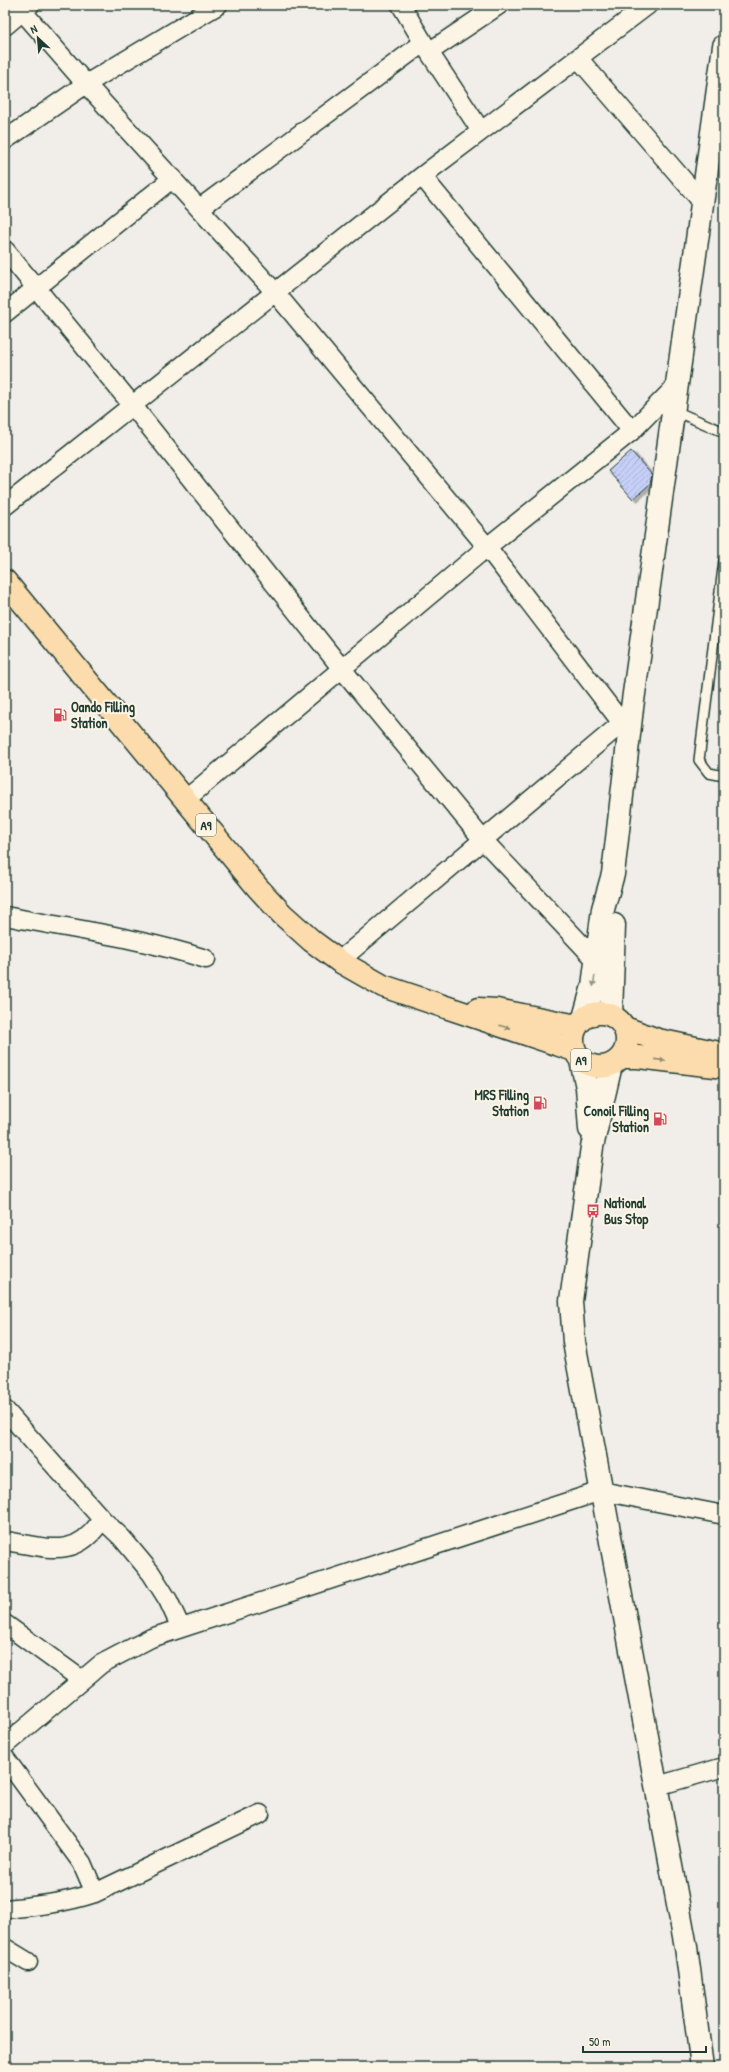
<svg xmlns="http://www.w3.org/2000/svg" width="729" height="2072" font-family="'Patrick Hand',sans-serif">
<defs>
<pattern id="building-hatch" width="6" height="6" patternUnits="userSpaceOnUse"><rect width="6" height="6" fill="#c6cff7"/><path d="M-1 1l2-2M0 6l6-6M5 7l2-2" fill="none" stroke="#aab3d4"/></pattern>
<filter id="shadow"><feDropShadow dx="4.5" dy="2.5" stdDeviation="0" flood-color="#0004"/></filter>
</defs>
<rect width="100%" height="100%" fill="#f1ede9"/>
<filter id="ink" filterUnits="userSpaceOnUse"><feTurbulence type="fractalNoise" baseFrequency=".025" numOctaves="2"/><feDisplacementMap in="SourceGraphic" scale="8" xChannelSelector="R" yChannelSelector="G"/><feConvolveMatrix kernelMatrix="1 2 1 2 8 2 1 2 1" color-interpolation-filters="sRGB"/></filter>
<g filter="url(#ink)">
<path fill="url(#building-hatch)" stroke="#1f3d34" filter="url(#shadow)" d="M 631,451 L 652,475 L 650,484 L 633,499 L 608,471 Z"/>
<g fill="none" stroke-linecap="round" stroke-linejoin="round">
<g stroke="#1f3d34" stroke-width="12">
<path id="service" d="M 675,411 L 724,432
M 724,560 L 699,760 L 709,773 L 724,776"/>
</g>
<g stroke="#1f3d34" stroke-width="21">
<path id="minor" d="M 17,5 L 86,84 L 274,291 L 487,547 L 622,723 L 632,708
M 401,5 L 429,52 L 481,131
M 5,26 L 30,5
M 429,52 L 499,5
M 578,58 L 703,203
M 5,140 L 86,84 L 218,5
M 422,176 L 632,431
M 200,208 L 423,43
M 5,250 L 133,406 L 342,669 L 483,840 L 596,960
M 5,313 L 173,178
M 5,506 L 422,176 L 648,5
M 185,800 L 487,547 L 632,431 L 677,385
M 5,916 C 72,929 141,938 206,959
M 339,961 L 622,723
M 5,1410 L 102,1519 L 122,1538 L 151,1573 L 168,1600 L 181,1628
M 5,1541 C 47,1547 76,1561 102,1519
M 5,1624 L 82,1680
M 5,1745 L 101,1664 L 151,1638 L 601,1491 L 724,1515
M 5,1758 L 82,1863 L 95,1893
M 657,1786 L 724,1767
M 5,1909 C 36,1906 65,1903 95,1893 L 260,1814
M 5,1948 L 28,1962"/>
</g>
<g stroke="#1f3d34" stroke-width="25">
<path id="tertiary" d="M 611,1015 L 614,925
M 584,1018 L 593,986 L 603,909 L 613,874 L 632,708 L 724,46
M 581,1061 L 587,1087 L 590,1129
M 611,1065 L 592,1147 L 571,1301 L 574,1342 L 686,1947 L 702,2067"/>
</g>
<g stroke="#1f3d34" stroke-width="25">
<path id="trunk" d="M 5,581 L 258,888 L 282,914 L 312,941 L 339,961 L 383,986 L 574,1050
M 478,1009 L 497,1010 L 577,1026
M573 1040a27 27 0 1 1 54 0a27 27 0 1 1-54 0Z
M 625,1028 L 658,1040 L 724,1054
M 622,1057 L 638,1057 L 724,1067"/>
</g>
<use href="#service" stroke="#fcf5e5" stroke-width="9"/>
<use href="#minor" stroke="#fcf5e5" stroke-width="18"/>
<use href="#tertiary" stroke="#fcf5e5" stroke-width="22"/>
<use href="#trunk" stroke="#fcdcac" stroke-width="22"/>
</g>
<defs><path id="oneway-solid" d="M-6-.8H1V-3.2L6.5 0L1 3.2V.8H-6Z"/></defs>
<use fill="#8e998c" href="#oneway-solid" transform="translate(594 981) rotate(98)"/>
<g fill="#8e8c70">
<use href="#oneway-solid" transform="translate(505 1027) rotate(18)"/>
<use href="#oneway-solid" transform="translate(660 1060) rotate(6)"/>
</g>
</g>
<defs>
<g id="fuel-bare" transform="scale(1.08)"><path d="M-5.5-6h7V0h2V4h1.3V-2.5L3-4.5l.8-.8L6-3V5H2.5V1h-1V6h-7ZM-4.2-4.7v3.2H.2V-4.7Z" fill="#d1495b" stroke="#fcf5e5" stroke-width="2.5" paint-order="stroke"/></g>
<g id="bus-bare" transform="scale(1.08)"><path d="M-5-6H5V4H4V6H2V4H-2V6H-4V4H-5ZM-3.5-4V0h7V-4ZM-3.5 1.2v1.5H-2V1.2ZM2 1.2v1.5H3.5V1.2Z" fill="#d1495b" stroke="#fcf5e5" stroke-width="2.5" paint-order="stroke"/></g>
</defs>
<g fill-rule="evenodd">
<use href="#fuel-bare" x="60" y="715"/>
<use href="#fuel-bare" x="540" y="1103"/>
<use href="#fuel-bare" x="660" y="1119"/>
<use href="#bus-bare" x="593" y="1211"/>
</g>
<g text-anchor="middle" stroke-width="4" stroke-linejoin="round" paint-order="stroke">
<g fill="#fcf5e5" stroke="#617469" stroke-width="1">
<rect x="196" y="814" width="20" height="22" rx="3"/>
<rect x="571" y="1049" width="20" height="22" rx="3"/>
</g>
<g font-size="13" font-weight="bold" fill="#1f3d34">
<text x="206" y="830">A9</text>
<text x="581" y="1065">A9</text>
</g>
<g font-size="14" font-weight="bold" fill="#1f3d34" stroke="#fcf5e5" text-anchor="start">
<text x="71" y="712">Oando Filling<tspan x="71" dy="16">Station</tspan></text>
<text x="529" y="1100" text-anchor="end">MRS Filling<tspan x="529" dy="16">Station</tspan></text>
<text x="649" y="1116" text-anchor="end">Conoil Filling<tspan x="649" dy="16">Station</tspan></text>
<text x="604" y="1208">National<tspan x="604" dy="16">Bus Stop</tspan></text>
</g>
</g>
<rect width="729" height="2072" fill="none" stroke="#fcf5e5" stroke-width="20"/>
<rect x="10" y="10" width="709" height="2052" fill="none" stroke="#1f3d34" stroke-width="1.5" filter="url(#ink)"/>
<g transform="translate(38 38) rotate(334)" stroke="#fcf5e5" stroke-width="3" paint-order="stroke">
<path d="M0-3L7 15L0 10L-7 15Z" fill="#1f3d34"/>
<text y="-6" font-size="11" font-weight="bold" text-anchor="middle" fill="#1f3d34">N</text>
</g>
<path d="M583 2046v6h123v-6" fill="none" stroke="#1f3d34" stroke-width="2"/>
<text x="589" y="2046" font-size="12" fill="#1f3d34" stroke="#fcf5e5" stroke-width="3" paint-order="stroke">50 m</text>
</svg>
